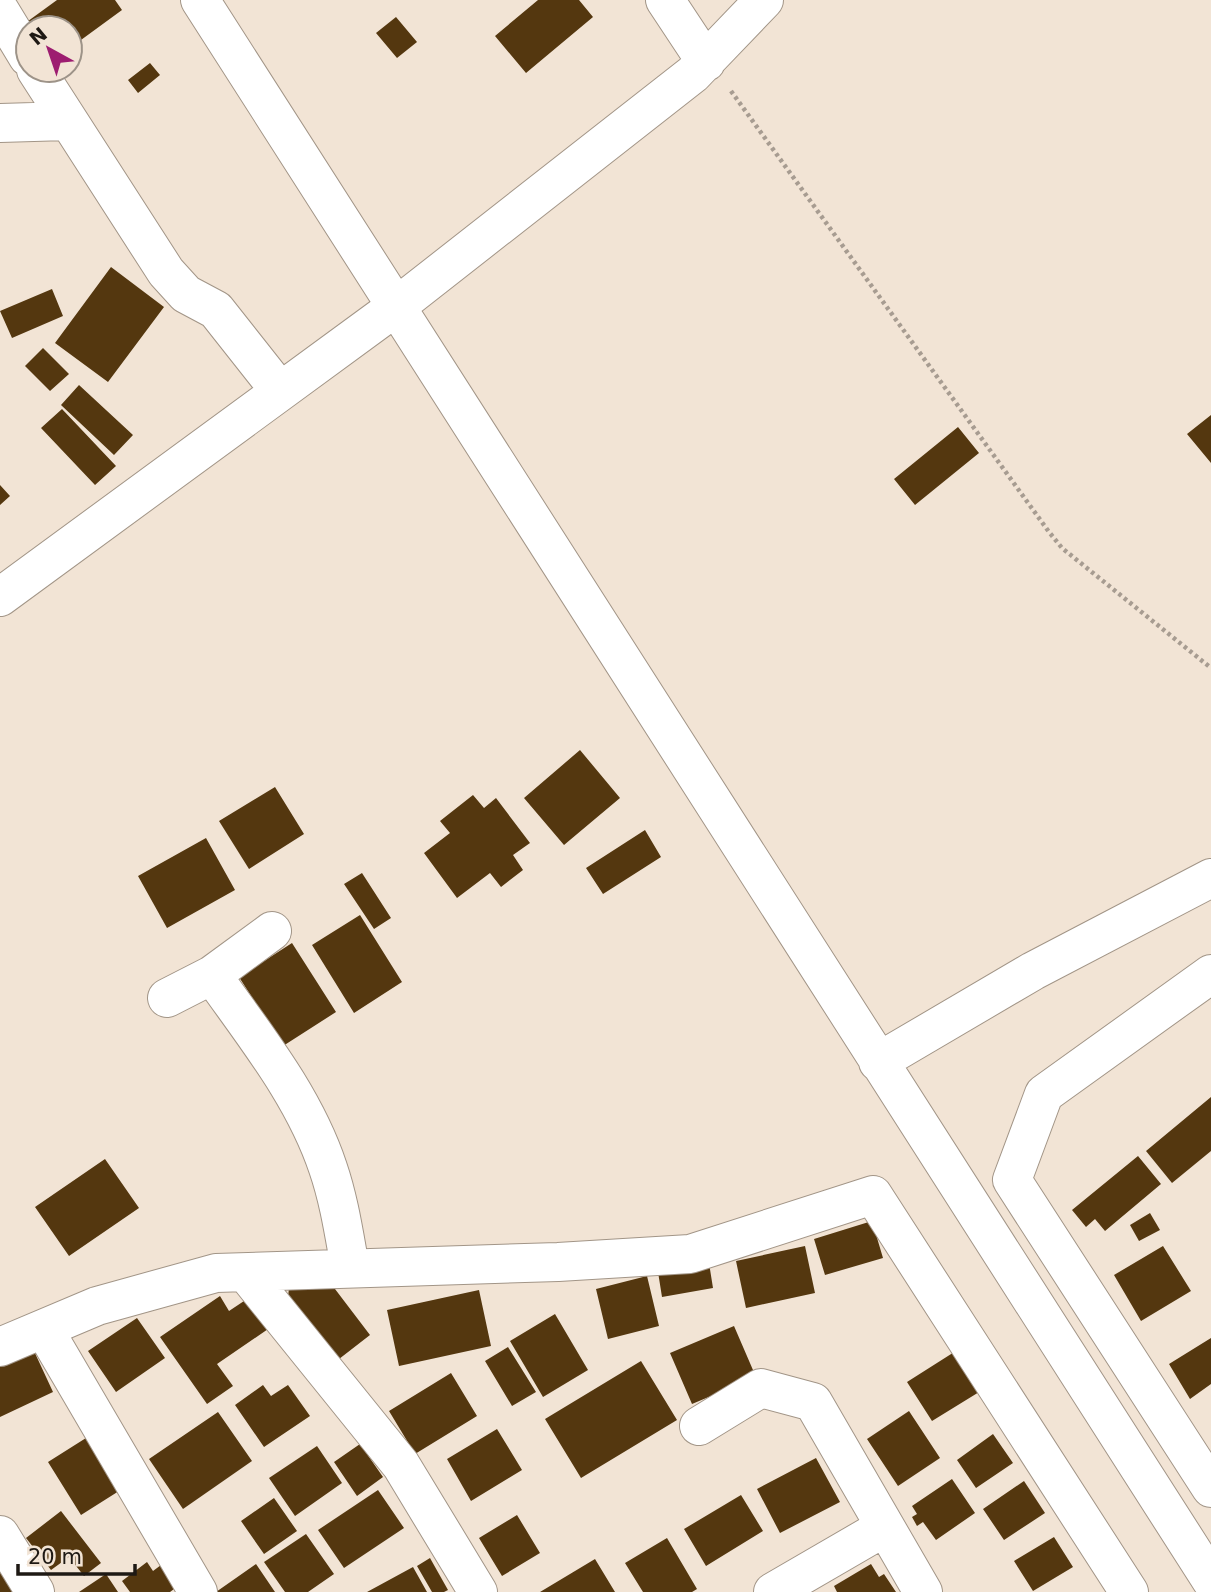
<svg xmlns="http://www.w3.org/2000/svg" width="1211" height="1592" font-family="'DejaVu Sans',sans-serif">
<rect width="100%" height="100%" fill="#f2e4d5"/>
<path fill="#54370f" d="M 57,0 L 115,0 L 122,10 L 70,48 L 70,28 L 27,28 L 24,24 Z
M 538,0 L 579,0 L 593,17 L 526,73 L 495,36 Z
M 396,17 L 417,42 L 397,58 L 376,33 Z
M 150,63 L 160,75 L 138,93 L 128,80 Z
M 111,267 L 164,307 L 108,382 L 55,343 Z
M 52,289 L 63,316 L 12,338 L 0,311 Z
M 43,348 L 69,374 L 50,391 L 25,366 Z
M 79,385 L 133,435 L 114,455 L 61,405 Z
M 62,409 L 116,466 L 95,485 L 41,428 Z
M 1211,415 L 1211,463 L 1187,434 Z
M 958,427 L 979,453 L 915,505 L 894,479 Z
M 0,485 L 10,496 L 0,505 Z
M 580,750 L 620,798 L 564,845 L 524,798 Z
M 275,787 L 304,834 L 249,869 L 219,821 Z
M 473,795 L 484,808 L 496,798 L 530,843 L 513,855 L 523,870 L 501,887 L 490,873 L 457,898 L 424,853 L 450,833 L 440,821 Z
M 645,830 L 661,857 L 603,894 L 586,868 Z
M 206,838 L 235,890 L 167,928 L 138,876 Z
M 362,873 L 391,918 L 374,929 L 344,884 Z
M 360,915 L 402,982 L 354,1013 L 312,945 Z
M 292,943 L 336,1012 L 283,1046 L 239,977 Z
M 1211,1097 L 1211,1151 L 1172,1183 L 1146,1151 Z
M 1138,1156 L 1161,1184 L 1105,1231 L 1095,1219 L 1086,1227 L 1072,1210 Z
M 105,1159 L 139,1208 L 69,1256 L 35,1207 Z
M 1150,1213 L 1160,1230 L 1139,1241 L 1130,1225 Z
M 872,1221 L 883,1258 L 825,1275 L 814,1239 Z
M 805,1246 L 815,1293 L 746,1308 L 736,1261 Z
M 1163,1246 L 1191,1291 L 1141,1321 L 1114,1275 Z
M 709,1263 L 713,1288 L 662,1297 L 658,1272 Z
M 647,1276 L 659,1326 L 608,1339 L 596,1289 Z
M 289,1288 L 335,1289 L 370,1335 L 330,1366 L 287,1306 Z
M 479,1290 L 491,1346 L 399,1366 L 387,1310 Z
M 220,1296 L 229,1311 L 250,1297 L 271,1327 L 217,1364 L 233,1386 L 207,1404 L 160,1337 Z
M 555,1314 L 588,1370 L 543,1397 L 510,1341 Z
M 137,1318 L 165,1358 L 116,1392 L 88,1351 Z
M 734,1326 L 756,1377 L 692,1404 L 670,1353 Z
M 1211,1338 L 1211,1384 L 1190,1399 L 1169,1364 Z
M 508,1347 L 536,1392 L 512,1406 L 485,1361 Z
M 959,1349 L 984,1389 L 932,1421 L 907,1382 Z
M 34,1351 L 53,1392 L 0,1417 L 0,1367 Z
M 641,1361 L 677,1420 L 581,1478 L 545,1419 Z
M 451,1373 L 477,1416 L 415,1454 L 389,1411 Z
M 263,1385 L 271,1396 L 288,1385 L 310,1416 L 264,1447 L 235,1405 Z
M 909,1411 L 940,1458 L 898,1486 L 867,1439 Z
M 218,1412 L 252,1461 L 183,1509 L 149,1459 Z
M 497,1429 L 522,1470 L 471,1501 L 447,1459 Z
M 993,1434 L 1013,1463 L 976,1488 L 957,1460 Z
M 86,1438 L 119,1491 L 81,1515 L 48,1462 Z
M 360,1444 L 383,1477 L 357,1496 L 334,1462 Z
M 317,1446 L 342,1483 L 295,1516 L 269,1478 Z
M 816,1458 L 840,1502 L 780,1533 L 757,1489 Z
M 952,1479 L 975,1513 L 936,1540 L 923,1522 L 917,1526 L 912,1517 L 917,1514 L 912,1506 Z
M 1024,1481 L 1045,1513 L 1004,1540 L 983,1509 Z
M 378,1490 L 404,1528 L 344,1568 L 318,1530 Z
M 741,1495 L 763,1531 L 706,1566 L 684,1529 Z
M 274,1498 L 297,1531 L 264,1554 L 241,1521 Z
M 61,1511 L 101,1563 L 84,1576 L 69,1557 L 51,1570 L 26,1538 Z
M 517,1515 L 540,1553 L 502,1576 L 479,1538 Z
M 306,1534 L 334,1574 L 308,1592 L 285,1592 L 264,1562 Z
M 1054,1537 L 1073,1567 L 1033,1591 L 1014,1561 Z
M 667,1538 L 697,1589 L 692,1592 L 643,1592 L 625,1563 Z
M 430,1558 L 448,1590 L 444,1592 L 432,1592 L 417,1566 Z
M 595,1559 L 615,1592 L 540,1592 Z
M 147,1562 L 153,1571 L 161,1565 L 178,1586 L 170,1592 L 130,1592 L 122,1581 Z
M 256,1564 L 275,1592 L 216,1592 Z
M 871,1564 L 879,1577 L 884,1574 L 896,1592 L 837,1592 L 834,1586 Z
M 413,1567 L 427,1592 L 367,1592 Z
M 0,1572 L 16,1592 L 0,1592 Z
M 106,1574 L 118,1592 L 79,1592 Z"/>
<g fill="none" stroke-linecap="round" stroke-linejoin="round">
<g stroke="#a29587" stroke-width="40">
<path id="minor" d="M 200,0 L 1211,1580
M 665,0 L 706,62
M 0,11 L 28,57
M 36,70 L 166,272 L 186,294 L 216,310 L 280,391
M 0,123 L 67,121
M 0,597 L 397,306 L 693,74 L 764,0
M 1211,974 L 1044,1094 L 1012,1180 L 1211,1488
M 212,975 C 255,1036 304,1096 328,1168 C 339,1200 344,1234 350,1267
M 167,998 L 212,975 L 272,931
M 878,1062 L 1033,971 L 1211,878
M 246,1273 L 401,1465 L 478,1592
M 44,1329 L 198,1592
M 0,1347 L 97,1306 L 216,1273 L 558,1262 L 690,1254 L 873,1195 L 1129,1592
M 699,1426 L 761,1388 L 813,1402 L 923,1592
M 0,1535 L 35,1592
M 773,1592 L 885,1527"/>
</g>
<path stroke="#a79c91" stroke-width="4.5" stroke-dasharray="3.5 3.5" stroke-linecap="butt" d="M 731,91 L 1049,532 L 1062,548 L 1211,668"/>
<use href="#minor" stroke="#fff" stroke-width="38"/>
</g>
<g transform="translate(49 49) rotate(320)"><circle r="33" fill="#f2e4d5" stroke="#9d9388" stroke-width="2"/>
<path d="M0-5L12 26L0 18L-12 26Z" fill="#9d1d70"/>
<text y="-10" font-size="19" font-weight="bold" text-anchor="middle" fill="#1e1914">N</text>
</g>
<path d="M18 1564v10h117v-10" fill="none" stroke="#1e1914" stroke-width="3.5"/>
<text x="28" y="1564" font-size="21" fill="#1e1914" stroke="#f2e4d5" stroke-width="5" paint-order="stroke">20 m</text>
</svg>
